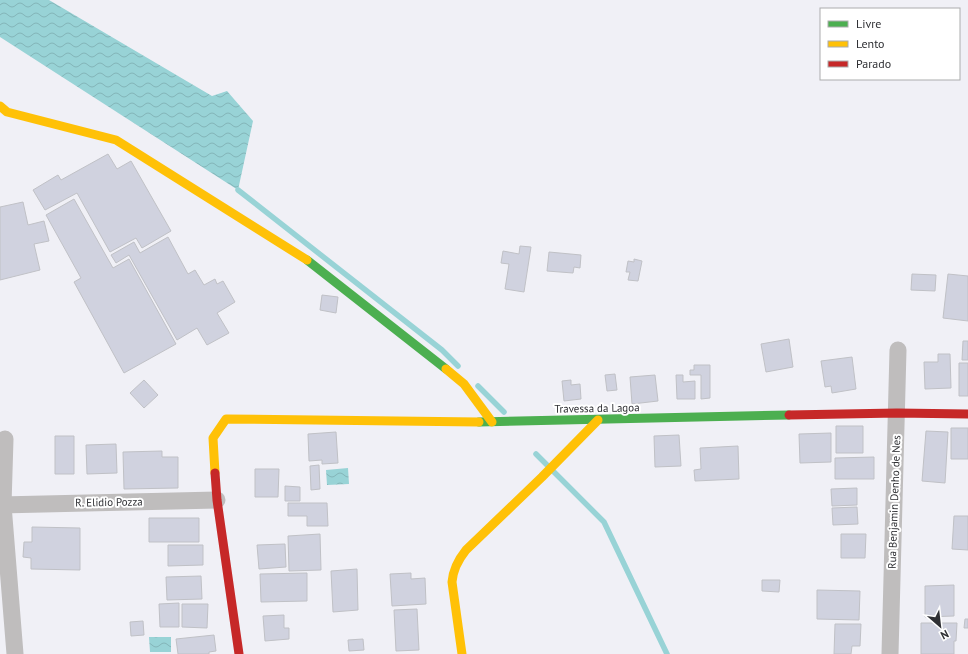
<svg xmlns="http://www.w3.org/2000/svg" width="968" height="654" font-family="'PT Sans',sans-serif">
<defs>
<pattern id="water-waves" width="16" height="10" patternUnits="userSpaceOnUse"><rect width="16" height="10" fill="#98d3d6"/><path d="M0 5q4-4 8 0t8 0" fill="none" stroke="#83b5b8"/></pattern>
</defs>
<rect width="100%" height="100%" fill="#f0f0f6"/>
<path fill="url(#water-waves)" d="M 0,0 L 49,0 L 212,96 L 227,91 L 253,121 L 238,190 L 0,37 Z
M 348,468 L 349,484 L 327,485 L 326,470 Z
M 149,637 L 171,637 L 171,652 L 150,652 Z"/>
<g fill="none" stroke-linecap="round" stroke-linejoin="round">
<path stroke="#98d3d6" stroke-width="5.5" d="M 238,190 L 442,350 L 458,366
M 478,386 L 504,412
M 536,454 L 547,465
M 553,471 L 604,522 L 667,654"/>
</g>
<path fill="#d0d2df" stroke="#c0c1c6" d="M 108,154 L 117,169 L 131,161 L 171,231 L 142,248 L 136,238 L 110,252 L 77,193 L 45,210 L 33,190 L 58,175 L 61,180 Z
M 74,199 L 113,268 L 129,259 L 176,344 L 124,373 L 74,282 L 81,278 L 46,215 Z
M 23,202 L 28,225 L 44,221 L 49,241 L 34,244 L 40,270 L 0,280 L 0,207 Z
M 168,237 L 188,274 L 195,270 L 204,285 L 215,279 L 217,284 L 223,281 L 235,302 L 217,313 L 229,333 L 207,345 L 197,328 L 177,340 L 129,255 L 116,263 L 111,255 L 134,242 L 140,253 Z
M 520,246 L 531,247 L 524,292 L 505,289 L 509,264 L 501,263 L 503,251 L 519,254 Z
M 549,252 L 581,255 L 580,268 L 574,267 L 573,273 L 547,271 Z
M 634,259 L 642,261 L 638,281 L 628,280 L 630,272 L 626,272 L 628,261 L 634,262 Z
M 912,274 L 936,275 L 935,291 L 911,290 Z
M 948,274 L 968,276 L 968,321 L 943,318 Z
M 322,295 L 338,297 L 336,313 L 320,310 Z
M 789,339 L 793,367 L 766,372 L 761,344 Z
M 963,341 L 968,341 L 968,360 L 962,360 Z
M 938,354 L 950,354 L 951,388 L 925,389 L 924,362 L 938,362 Z
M 852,357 L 856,389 L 832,393 L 831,386 L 825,387 L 821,361 Z
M 959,363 L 968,363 L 968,396 L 959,396 Z
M 694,365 L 710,365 L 710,398 L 701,399 L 701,375 L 690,375 L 690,370 L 694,370 Z
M 615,374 L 617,390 L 607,391 L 605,375 Z
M 655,375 L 658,401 L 632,404 L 630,377 Z
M 676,375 L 683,375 L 683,382 L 695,381 L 695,399 L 677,399 Z
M 144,380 L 158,395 L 144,408 L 130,393 Z
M 571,380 L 571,385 L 580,384 L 581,399 L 564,401 L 562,381 Z
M 836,426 L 863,426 L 863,453 L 836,453 Z
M 951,428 L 968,428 L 968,459 L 951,459 Z
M 926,431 L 948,432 L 945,483 L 922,481 Z
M 336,432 L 338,463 L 322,464 L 322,460 L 309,461 L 308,434 Z
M 831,433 L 831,462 L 800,463 L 799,434 Z
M 679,435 L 681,466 L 655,467 L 654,436 Z
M 55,436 L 74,436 L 74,474 L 55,474 Z
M 116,444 L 117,473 L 87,474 L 86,445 Z
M 738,446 L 739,479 L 695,481 L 694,470 L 701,469 L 700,448 Z
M 162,451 L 162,457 L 178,457 L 178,488 L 124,489 L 123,452 Z
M 874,457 L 874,479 L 835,479 L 835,458 Z
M 319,465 L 320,489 L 311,490 L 310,466 Z
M 255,469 L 279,469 L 278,497 L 255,497 Z
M 285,486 L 300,487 L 300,501 L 285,501 Z
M 857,488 L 857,505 L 832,506 L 831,489 Z
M 288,503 L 327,503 L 328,526 L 307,526 L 307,516 L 288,516 Z
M 857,507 L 858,524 L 833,525 L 832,508 Z
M 954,516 L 968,516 L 968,550 L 952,549 Z
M 149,518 L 199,518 L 199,542 L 149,542 Z
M 32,527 L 80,528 L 80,570 L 31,569 L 31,558 L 23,557 L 24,542 L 32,542 Z
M 320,534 L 321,570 L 289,571 L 288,536 Z
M 841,534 L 866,534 L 865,558 L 841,558 Z
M 285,544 L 286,567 L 259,569 L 257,545 Z
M 168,545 L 203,545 L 203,565 L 168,566 Z
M 357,569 L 358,610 L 333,612 L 331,571 Z
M 307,573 L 307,601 L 261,602 L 260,574 Z
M 411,573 L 411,579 L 425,578 L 426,604 L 392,606 L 390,574 Z
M 201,576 L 202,599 L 167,600 L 166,577 Z
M 762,580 L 780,580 L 779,592 L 762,591 Z
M 954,585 L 954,616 L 925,617 L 925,586 Z
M 817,590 L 860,591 L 859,620 L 817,619 Z
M 179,603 L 179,627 L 160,627 L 159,604 Z
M 182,604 L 208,604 L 207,628 L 182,627 Z
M 417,609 L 419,650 L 396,651 L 394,610 Z
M 284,615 L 284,628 L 289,628 L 289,639 L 265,641 L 263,616 Z
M 965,619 L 968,619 L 968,628 L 964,628 Z
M 143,621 L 144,635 L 131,636 L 130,622 Z
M 921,623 L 957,623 L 956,641 L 954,641 L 954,654 L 921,654 Z
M 835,624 L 861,624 L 860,646 L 852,646 L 851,654 L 834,654 Z
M 214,635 L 216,651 L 209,652 L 209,654 L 178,654 L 176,639 Z
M 363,639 L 364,650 L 349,651 L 348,640 Z"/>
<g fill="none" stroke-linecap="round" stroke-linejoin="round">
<path stroke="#bfbdbd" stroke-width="17" d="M 5,439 L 3,505 L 15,654
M 0,505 L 217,500
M 890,654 L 898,350"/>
<path stroke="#4caf50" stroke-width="9" d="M 307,260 L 446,369
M 479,422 L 789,415"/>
<path stroke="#ffc107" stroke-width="9" d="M 0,106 L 7,112 L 116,140 L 307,260
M 446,369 L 464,384 L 492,422
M 215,473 L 213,438 L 226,419 L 479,422
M 462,654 L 452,582 C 453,569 458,560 466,550 L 542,477 L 598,420"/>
<path stroke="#c62828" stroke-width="9" d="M 789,415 L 897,413 L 968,414
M 215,473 L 217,500 L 239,654"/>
</g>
<g text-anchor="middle" stroke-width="4" stroke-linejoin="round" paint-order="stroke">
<g font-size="11" fill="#2e2f33" stroke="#fff">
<text transform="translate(597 408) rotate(-1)" y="4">Travessa da Lagoa</text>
<text transform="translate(109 502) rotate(-1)" y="4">R. Elidio Pozza</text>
<text transform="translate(894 502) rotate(-88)" y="4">Rua Benjamin Denho de Nes</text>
</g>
</g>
<rect x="820" y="8" width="140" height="72" fill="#ffffff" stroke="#abacad"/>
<rect x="828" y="21" width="20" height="6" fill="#4caf50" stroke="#abacad"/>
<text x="856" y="28" font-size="12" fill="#2e2f33">Livre</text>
<rect x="828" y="41" width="20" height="6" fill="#ffc107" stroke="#abacad"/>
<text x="856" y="48" font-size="12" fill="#2e2f33">Lento</text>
<rect x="828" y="61" width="20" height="6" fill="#c62828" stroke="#abacad"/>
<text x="856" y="68" font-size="12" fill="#2e2f33">Parado</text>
<g transform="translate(940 626) rotate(152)" stroke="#ffffff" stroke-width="3" paint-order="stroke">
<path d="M0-3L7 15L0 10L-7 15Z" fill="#2e2f33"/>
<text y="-6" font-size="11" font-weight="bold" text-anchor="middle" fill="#2e2f33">N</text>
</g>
</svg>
